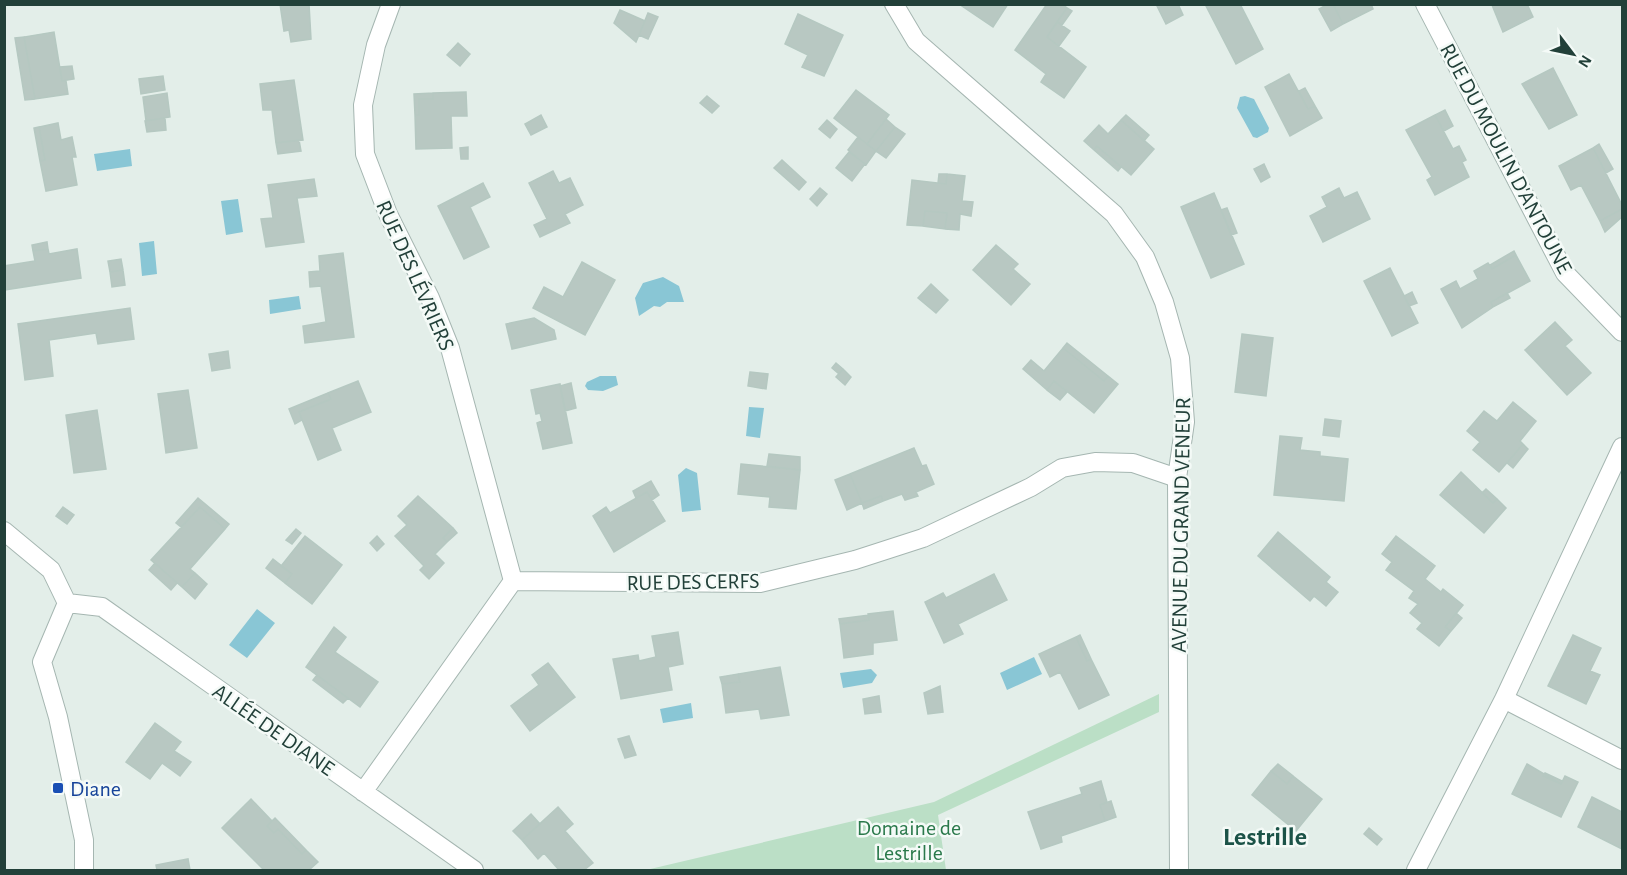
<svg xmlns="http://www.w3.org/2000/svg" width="1627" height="875" font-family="'Alegreya Sans',sans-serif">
<rect width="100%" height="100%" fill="#e3eee9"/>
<path fill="#bbdfc6" d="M 1159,694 L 1159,712 L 938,815 L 946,870 L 646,870 L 934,802 Z"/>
<path fill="#89c6d5" d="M 1245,96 L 1254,99 L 1269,128 L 1268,132 L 1257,138 L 1253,137 L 1237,108 L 1240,97 Z
M 130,149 L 132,166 L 97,171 L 94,154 Z
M 238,199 L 243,232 L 226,235 L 221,201 Z
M 154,241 L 157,274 L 142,276 L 139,243 Z
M 663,277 L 679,286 L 684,302 L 667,302 L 660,307 L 654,306 L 639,316 L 635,298 L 643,283 Z
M 299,296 L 301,309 L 270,314 L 269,300 Z
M 600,376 L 616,376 L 618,385 L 603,391 L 588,390 L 585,386 L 587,382 Z
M 749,407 L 764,408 L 760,438 L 746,436 Z
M 686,468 L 697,473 L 701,510 L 682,512 L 678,475 Z
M 257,609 L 275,623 L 247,658 L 229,645 Z
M 1034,657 L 1042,674 L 1007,690 L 1000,673 Z
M 871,669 L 877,675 L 872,683 L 843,688 L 840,673 Z
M 691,703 L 693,718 L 663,723 L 660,709 Z"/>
<path fill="#b8c8c2" stroke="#b5c8c1" stroke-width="1.5" d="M 280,4 L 309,4 L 311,39 L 291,42 L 289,30 L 284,31 Z
M 959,4 L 1008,4 L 993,27 Z
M 1047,4 L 1062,4 L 1067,8 L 1047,37 L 1086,67 L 1064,98 L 1041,82 L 1046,74 L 1015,50 Z
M 1156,4 L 1178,4 L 1183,15 L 1166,24 Z
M 1205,4 L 1240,4 L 1263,49 L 1236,64 Z
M 1328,4 L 1333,4 L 1343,24 L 1331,31 L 1319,9 Z
M 1333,4 L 1371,4 L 1373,9 L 1343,24 Z
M 1527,4 L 1533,17 L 1503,32 L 1492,5 Z
M 1067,8 L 1072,11 L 1062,25 L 1057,22 Z
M 620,10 L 645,21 L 636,42 L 614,23 Z
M 648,13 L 658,17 L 648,39 L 639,35 Z
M 798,14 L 843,35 L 824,76 L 802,67 L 808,55 L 785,44 Z
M 1057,22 L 1070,31 L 1059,46 L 1047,37 Z
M 54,32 L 62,81 L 66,81 L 68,94 L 35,99 L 24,37 Z
M 24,37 L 35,99 L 25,100 L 15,38 Z
M 458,43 L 470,54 L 460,66 L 447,55 Z
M 72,66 L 74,79 L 62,81 L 60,67 Z
M 1553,68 L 1577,115 L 1549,129 L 1522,84 Z
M 1289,74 L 1308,109 L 1315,106 L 1322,118 L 1290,136 L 1265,87 Z
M 163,76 L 165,90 L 141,94 L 139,79 Z
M 294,80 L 303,140 L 276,143 L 272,110 L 263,110 L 260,84 Z
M 1305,88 L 1315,106 L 1308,109 L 1299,91 Z
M 856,90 L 889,115 L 867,144 L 834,118 Z
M 466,92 L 467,116 L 451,116 L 452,148 L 416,149 L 415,115 L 419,115 L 419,99 L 433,99 L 433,93 Z
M 167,93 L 170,117 L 146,121 L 143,97 Z
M 433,93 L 433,99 L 419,99 L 419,115 L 415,115 L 414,94 Z
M 707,96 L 719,106 L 712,113 L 700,103 Z
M 1445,110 L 1453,126 L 1444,131 L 1435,115 Z
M 541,115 L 547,127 L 531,135 L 525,124 Z
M 1126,115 L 1149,135 L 1144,141 L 1121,120 Z
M 1435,115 L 1453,149 L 1459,146 L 1466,160 L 1462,162 L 1469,177 L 1435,195 L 1427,180 L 1432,177 L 1406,130 Z
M 165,118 L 166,130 L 147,132 L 145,121 Z
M 886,119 L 895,127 L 876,151 L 867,144 Z
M 827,120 L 837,129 L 830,138 L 819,129 Z
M 1121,120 L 1154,149 L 1131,175 L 1097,146 L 1094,150 L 1084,141 L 1099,125 L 1108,134 Z
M 58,123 L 61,140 L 72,137 L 76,157 L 72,157 L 77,185 L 46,191 L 40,161 L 45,160 L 39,127 Z
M 39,127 L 45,160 L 40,161 L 34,128 Z
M 895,127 L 905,134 L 886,158 L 876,151 Z
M 858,137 L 876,151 L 866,165 L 848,150 Z
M 299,140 L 301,151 L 278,154 L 276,143 Z
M 1599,144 L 1613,169 L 1606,173 L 1593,148 Z
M 1097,146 L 1121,167 L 1118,171 L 1094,150 Z
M 468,147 L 468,159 L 461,159 L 460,148 Z
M 1593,148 L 1622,205 L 1622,209 L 1600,221 L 1581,185 L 1571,190 L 1559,166 Z
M 849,152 L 865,164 L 852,181 L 836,168 Z
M 782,160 L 806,182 L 799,190 L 774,168 Z
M 1264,164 L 1270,177 L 1261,182 L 1254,169 Z
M 553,171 L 559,183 L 570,178 L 583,205 L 565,214 L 570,223 L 540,237 L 534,225 L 547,219 L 529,183 Z
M 939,174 L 947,174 L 946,184 L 938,183 Z
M 947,174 L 965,176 L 962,201 L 973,202 L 971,216 L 960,214 L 959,230 L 945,229 L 947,213 L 925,211 L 923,226 L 907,225 L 912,180 L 946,184 Z
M 314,179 L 317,196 L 297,198 L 304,242 L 266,247 L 261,219 L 273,218 L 268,185 Z
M 483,183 L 490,197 L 470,207 L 489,247 L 464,259 L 438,206 Z
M 820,188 L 827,194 L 817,206 L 810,199 Z
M 1339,188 L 1344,198 L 1357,192 L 1370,219 L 1323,242 L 1310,216 L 1327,207 L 1322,197 Z
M 1214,193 L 1244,264 L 1211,278 L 1181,207 Z
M 1227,208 L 1237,233 L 1231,235 L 1221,210 Z
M 1622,209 L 1622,217 L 1605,232 L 1600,221 Z
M 925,211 L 947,213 L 945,229 L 923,226 Z
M 47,242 L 48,249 L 33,251 L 32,245 Z
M 996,245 L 1018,264 L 1013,269 L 1030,284 L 1011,305 L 973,270 Z
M 48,249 L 49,254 L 77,249 L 81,278 L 4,290 L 4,266 L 35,261 L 33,251 Z
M 1514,251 L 1516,255 L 1492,269 L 1490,265 Z
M 343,253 L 354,337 L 305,343 L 303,326 L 326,322 L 321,286 L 310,287 L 309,272 L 320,271 L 319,256 Z
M 1516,255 L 1530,281 L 1491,302 L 1493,307 L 1462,328 L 1441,289 L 1456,281 L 1460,289 L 1478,279 L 1474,271 L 1488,263 L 1492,269 Z
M 121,259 L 123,270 L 110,272 L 108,261 Z
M 582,262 L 615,280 L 585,335 L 533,308 L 544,287 L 563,297 Z
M 1390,268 L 1418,323 L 1392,336 L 1364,281 Z
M 123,270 L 125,285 L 112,287 L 110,272 Z
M 931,284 L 948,300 L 936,313 L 918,298 Z
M 1412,292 L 1417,303 L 1409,306 L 1404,296 Z
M 1507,293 L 1510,298 L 1493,307 L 1491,302 Z
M 130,308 L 134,339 L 98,344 L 96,333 L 49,340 L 53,376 L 25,380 L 18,324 Z
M 534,318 L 554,330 L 556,339 L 512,349 L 506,324 Z
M 1555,322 L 1572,340 L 1565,346 L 1591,373 L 1567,395 L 1525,350 Z
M 1242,334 L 1273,338 L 1266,396 L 1235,392 Z
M 1067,343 L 1108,376 L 1104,381 L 1063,348 Z
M 1063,348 L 1104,381 L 1108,376 L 1118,384 L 1094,413 L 1054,381 L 1047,390 L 1023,369 L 1031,360 L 1044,371 Z
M 228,351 L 230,368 L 212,371 L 209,354 Z
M 836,363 L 843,369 L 839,374 L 832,368 Z
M 843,369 L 851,377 L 845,385 L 836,377 Z
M 750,372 L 768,374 L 766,389 L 748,386 Z
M 358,381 L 371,412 L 332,428 L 341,450 L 318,460 L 299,412 L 331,399 L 328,393 Z
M 1054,381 L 1067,392 L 1060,400 L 1047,390 Z
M 571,383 L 576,408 L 565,411 L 560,386 Z
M 560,384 L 572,443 L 543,449 L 537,423 L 542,421 L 540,413 L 536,414 L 531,390 Z
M 188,390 L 197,448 L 166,453 L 158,394 Z
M 328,393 L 331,399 L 299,412 L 302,420 L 295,424 L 289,409 Z
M 1513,402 L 1536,421 L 1520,441 L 1523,444 L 1499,472 L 1473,450 L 1480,442 L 1467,431 L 1484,411 L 1497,421 Z
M 97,410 L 106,469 L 74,473 L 66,415 Z
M 1325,419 L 1341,421 L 1339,437 L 1323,435 Z
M 1280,436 L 1302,438 L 1300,450 L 1320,452 L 1320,456 L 1348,459 L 1344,501 L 1274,495 Z
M 1523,444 L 1528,449 L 1513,468 L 1507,463 Z
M 914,448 L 922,466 L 926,465 L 934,484 L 916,492 L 918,496 L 905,500 L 902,494 L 883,501 L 881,496 L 862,503 L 850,474 Z
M 769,454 L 800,457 L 800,470 L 767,466 Z
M 741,464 L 800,470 L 796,509 L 769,507 L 770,497 L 738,494 Z
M 1461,472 L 1493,503 L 1497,499 L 1506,508 L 1484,533 L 1440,495 Z
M 850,474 L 862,503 L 847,510 L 835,480 Z
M 651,481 L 659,495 L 652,500 L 647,492 L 636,498 L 633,491 Z
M 1486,489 L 1497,499 L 1493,503 L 1482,493 Z
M 647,492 L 665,521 L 614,552 L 593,516 L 606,507 L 610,513 Z
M 418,496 L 453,528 L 443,538 L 447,542 L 435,554 L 444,563 L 429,579 L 420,570 L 424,566 L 395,536 L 407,525 L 398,516 Z
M 881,496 L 883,501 L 864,509 L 862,503 Z
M 198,498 L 229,524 L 225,529 L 200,507 L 181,527 L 176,523 Z
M 63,507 L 74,515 L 67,524 L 56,516 Z
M 200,507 L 225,529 L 190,569 L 195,573 L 182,587 L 151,560 Z
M 453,528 L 457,533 L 447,542 L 443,538 Z
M 296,529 L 301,533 L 292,544 L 286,540 Z
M 1278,532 L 1330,577 L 1326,582 L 1338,592 L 1326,606 L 1314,596 L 1310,601 L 1258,556 Z
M 305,536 L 342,565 L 312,604 L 285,583 L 292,574 L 281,566 Z
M 377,536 L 384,544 L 377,551 L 370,543 Z
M 1396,536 L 1435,566 L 1425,579 L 1441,592 L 1443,589 L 1463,605 L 1445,627 L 1451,631 L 1439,646 L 1417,629 L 1422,623 L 1410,613 L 1418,604 L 1409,598 L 1414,591 L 1386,570 L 1392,562 L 1382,554 Z
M 273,559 L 292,574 L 285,583 L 266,568 Z
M 155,563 L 177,583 L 171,590 L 149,570 Z
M 195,573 L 207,584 L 195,599 L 182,587 Z
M 994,574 L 1007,600 L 958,624 L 963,634 L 944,643 L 925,602 L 943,593 L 946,598 Z
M 893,611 L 897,640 L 873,643 L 873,654 L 844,658 L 840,624 L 869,620 L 868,614 Z
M 1456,613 L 1462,618 L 1451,631 L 1445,627 Z
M 869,615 L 869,620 L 840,624 L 839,619 Z
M 334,627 L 346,637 L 335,652 L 378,682 L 360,707 L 306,667 Z
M 678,632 L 683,664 L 668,667 L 672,690 L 621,699 L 613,659 L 638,655 L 639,661 L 656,657 L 652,636 Z
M 1080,635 L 1091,659 L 1087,661 L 1076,637 Z
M 1573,635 L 1601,648 L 1590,671 L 1600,675 L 1586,704 L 1548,686 Z
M 1076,637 L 1087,661 L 1091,659 L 1109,695 L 1079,709 L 1060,672 L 1050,677 L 1039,654 Z
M 548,663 L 575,697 L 530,731 L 511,706 L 539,685 L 532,675 Z
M 780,667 L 789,715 L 761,719 L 759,709 L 726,713 L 722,684 L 740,682 L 738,674 Z
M 738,674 L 740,682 L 722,684 L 720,677 Z
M 317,675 L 348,698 L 343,703 L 313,680 Z
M 940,686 L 943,712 L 928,714 L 924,693 Z
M 879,696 L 881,712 L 865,714 L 863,699 Z
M 155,723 L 181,742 L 174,751 L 191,762 L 180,776 L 162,763 L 150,779 L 126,762 Z
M 629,736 L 636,755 L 625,758 L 618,739 Z
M 1278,764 L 1293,776 L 1287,784 L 1271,771 Z
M 1527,764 L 1561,784 L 1565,776 L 1578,782 L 1561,817 L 1512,794 Z
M 1271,771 L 1287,784 L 1293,776 L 1322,799 L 1296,831 L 1252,795 Z
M 1545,773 L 1562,781 L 1561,784 L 1543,776 Z
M 1101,781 L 1107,802 L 1100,805 L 1105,821 L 1061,836 L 1062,842 L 1041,849 L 1028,812 L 1082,794 L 1080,788 Z
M 1592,797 L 1622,812 L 1622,849 L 1578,827 Z
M 251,799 L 272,821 L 267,826 L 274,833 L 278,829 L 302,854 L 306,850 L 318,862 L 309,870 L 264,870 L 222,828 Z
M 1111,801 L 1116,817 L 1105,821 L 1100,805 Z
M 558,807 L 573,824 L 565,831 L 593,863 L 584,870 L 559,870 L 544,853 L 538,859 L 522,840 Z
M 531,814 L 540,824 L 522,840 L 513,831 Z
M 275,818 L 306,850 L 302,854 L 278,829 L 274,833 L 267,826 Z
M 1369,828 L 1382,839 L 1377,845 L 1364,834 Z
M 188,859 L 190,870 L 157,870 L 156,865 Z"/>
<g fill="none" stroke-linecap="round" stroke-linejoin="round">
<g stroke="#a5b6b1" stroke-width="20">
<path id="street" d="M 391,4 L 376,45 L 363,105 L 365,154 L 388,214 L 430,298 L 450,348 L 513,581
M 894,4 L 916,41 L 1114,214 L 1145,257 L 1164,302 L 1180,358 L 1185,422 L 1177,478 L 1179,870
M 1425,4 L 1565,273 L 1622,332
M 4,531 L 51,570 L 67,603 L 42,662 L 58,717 L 84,840 L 84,870
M 67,603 L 102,607 L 474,870
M 1504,699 L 1622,760
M 363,792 L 513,581 L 760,583 L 855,560 L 923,538 L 1031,487 L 1062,468 L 1095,462 L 1133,463 L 1177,478
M 1416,870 L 1504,699 L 1622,447"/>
</g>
<use href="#street" stroke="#fff" stroke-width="18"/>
</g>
<rect fill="#1a4fb4" stroke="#f4faf7" stroke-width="2" x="52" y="782" width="12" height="12" rx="3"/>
<g text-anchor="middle" stroke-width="5" stroke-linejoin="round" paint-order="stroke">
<g font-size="22" fill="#224039" stroke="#f4faf7">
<text transform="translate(1507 158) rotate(62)" y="8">RUE DU MOULIN D'ANTOUNE</text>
<text transform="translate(416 275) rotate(66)" y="8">RUE DES LÉVRIERS</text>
<text transform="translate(1180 525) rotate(-89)" y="8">AVENUE DU GRAND VENEUR</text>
<text transform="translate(693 581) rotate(-1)" y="8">RUE DES CERFS</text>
<text transform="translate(274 729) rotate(35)" y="8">ALLÉE DE DIANE</text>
</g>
<g font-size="22" fill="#164399" stroke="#f4faf7" text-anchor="start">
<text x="70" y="796">Diane</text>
</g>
<g font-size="22" fill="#2a794b" stroke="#f4faf7">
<text x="909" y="835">Domaine de<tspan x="909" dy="25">Lestrille</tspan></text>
</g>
<g font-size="26" font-weight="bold" fill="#1c5348" stroke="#f4faf7">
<text x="1265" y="845">Lestrille</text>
</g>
</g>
<rect width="1627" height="875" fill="none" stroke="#224039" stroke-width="12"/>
<g transform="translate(1573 54) rotate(122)" stroke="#f4faf7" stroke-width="4.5" paint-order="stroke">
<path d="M0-4.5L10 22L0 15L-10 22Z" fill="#224039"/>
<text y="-9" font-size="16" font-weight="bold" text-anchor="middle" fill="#224039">N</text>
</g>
</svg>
